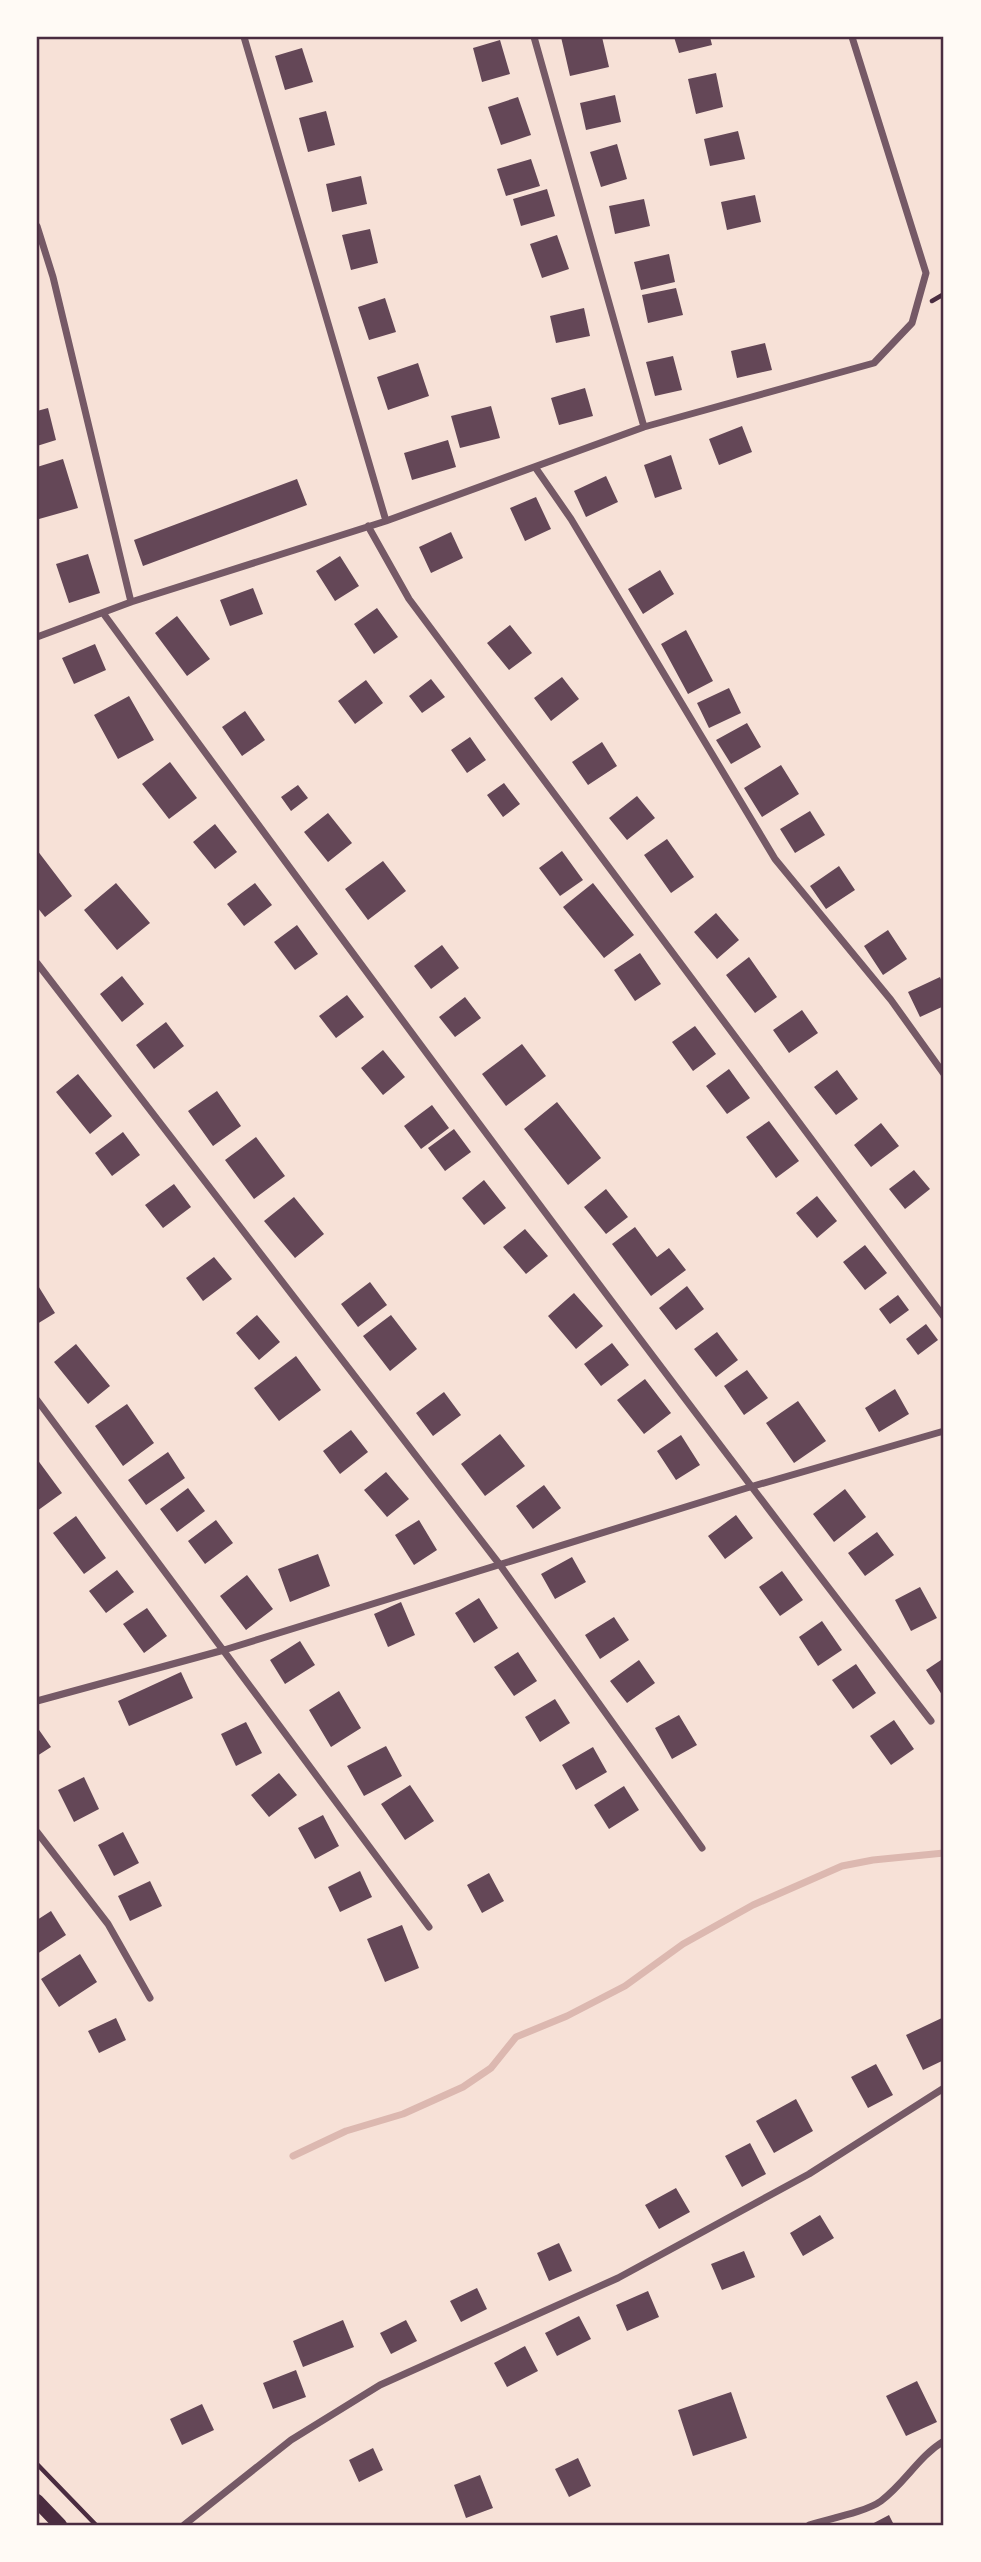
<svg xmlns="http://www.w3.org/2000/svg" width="981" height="2562" font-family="Raleway,sans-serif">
<rect width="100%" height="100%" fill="#f7e1d7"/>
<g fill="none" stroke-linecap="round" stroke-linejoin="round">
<path stroke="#dcb8b0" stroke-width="7" d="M 293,2156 L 346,2131 L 403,2114 L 463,2087 L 491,2068 L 516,2037 L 567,2016 L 625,1986 L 683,1944 L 753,1905 L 842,1866 L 873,1860 L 944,1853"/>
</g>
<path fill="#644757" d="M 561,37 L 602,37 L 609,67 L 570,76 Z
M 674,37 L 710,37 L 712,45 L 679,53 Z
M 500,40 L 510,74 L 482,82 L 473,48 Z
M 302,48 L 313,82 L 285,90 L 275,56 Z
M 716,73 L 723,107 L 696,114 L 688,79 Z
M 615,95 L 621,122 L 586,130 L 580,103 Z
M 518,97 L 531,135 L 501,145 L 488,107 Z
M 326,111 L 335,145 L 308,152 L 299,118 Z
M 738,131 L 745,159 L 710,166 L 704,139 Z
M 617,144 L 627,179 L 601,187 L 590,152 Z
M 531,159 L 540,186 L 506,196 L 497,169 Z
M 361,176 L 367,204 L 332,212 L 326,184 Z
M 547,189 L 555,216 L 521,226 L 513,199 Z
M 755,195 L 761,222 L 727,230 L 721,202 Z
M 644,199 L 650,226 L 615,234 L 609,206 Z
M 370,229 L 378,263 L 351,270 L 342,235 Z
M 557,235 L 569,269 L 542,278 L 530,244 Z
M 669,254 L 675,282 L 641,290 L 634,262 Z
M 676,288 L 683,315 L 648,323 L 642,295 Z
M 385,298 L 396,332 L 369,340 L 358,307 Z
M 584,308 L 590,336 L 556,343 L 550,316 Z
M 765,343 L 772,370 L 737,378 L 731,351 Z
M 673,356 L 682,390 L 655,396 L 646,362 Z
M 418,363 L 429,396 L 388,410 L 377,377 Z
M 585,388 L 593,416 L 559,425 L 551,398 Z
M 491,406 L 500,438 L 460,448 L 451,416 Z
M 48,408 L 56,440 L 37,446 L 37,411 Z
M 742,426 L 752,452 L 719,465 L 709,439 Z
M 448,440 L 456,467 L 412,480 L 404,453 Z
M 671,455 L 682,489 L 655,498 L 644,465 Z
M 63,459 L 78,508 L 39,519 L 37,467 Z
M 606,476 L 618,502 L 586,517 L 574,491 Z
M 297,479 L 307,505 L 143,566 L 134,540 Z
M 536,497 L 551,529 L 525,541 L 510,508 Z
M 451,532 L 463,558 L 431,573 L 419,547 Z
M 88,554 L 100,593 L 69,603 L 56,564 Z
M 340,556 L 359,586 L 335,601 L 316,571 Z
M 660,570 L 674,594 L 643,614 L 628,589 Z
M 253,588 L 263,614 L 230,626 L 220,600 Z
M 377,608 L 398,637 L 374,654 L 354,624 Z
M 177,616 L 210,659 L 187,676 L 155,633 Z
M 510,625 L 532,653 L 509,670 L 487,643 Z
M 686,630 L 713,681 L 688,694 L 661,644 Z
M 95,644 L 106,670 L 74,684 L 62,658 Z
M 562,677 L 579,699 L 551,721 L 534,698 Z
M 431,679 L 445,697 L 422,713 L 409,696 Z
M 366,680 L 383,703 L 355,724 L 338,701 Z
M 729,688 L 741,713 L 709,728 L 697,703 Z
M 129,696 L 154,740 L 118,759 L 94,715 Z
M 245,711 L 265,740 L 242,756 L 222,727 Z
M 747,723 L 761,747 L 731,764 L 716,740 Z
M 470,737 L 486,760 L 467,773 L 451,750 Z
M 602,742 L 617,766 L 588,785 L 572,762 Z
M 170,762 L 197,798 L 169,819 L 142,784 Z
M 781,765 L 799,794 L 762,817 L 744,788 Z
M 504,783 L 520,804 L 503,817 L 487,795 Z
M 298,785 L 308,798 L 291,811 L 281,797 Z
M 637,796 L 655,818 L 627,840 L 609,818 Z
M 810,811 L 825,835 L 795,853 L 780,829 Z
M 328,813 L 352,843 L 328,862 L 304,832 Z
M 215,824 L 237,852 L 215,869 L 193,842 Z
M 667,839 L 694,877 L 671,893 L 644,855 Z
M 37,850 L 72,896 L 45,917 L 37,907 Z
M 562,851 L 583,880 L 560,896 L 539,868 Z
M 383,861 L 406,891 L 368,920 L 345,889 Z
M 839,866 L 855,890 L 826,909 L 810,886 Z
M 116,883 L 150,923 L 117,950 L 84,910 Z
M 255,883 L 272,905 L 244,926 L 227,904 Z
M 593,883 L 634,935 L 604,958 L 563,907 Z
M 716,913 L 739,940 L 717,959 L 694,932 Z
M 297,925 L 318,954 L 295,970 L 274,942 Z
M 888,930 L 907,959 L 883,975 L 864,946 Z
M 442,945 L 459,968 L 431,989 L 414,966 Z
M 640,953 L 661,984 L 635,1001 L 614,970 Z
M 749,957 L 777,997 L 755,1013 L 726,975 Z
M 122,976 L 144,1004 L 122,1022 L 100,994 Z
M 940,977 L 944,987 L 944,1006 L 920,1017 L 908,992 Z
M 347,995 L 364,1017 L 336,1038 L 319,1016 Z
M 465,997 L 481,1018 L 455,1037 L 439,1017 Z
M 802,1010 L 818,1033 L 789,1053 L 773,1030 Z
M 166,1022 L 184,1046 L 154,1069 L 136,1045 Z
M 695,1026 L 716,1054 L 693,1071 L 672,1042 Z
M 522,1044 L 546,1076 L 506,1106 L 482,1074 Z
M 383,1050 L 405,1077 L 383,1095 L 361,1068 Z
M 729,1069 L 750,1098 L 727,1114 L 706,1086 Z
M 837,1070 L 858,1099 L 836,1115 L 814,1087 Z
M 78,1074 L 112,1116 L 90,1134 L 56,1092 Z
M 217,1091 L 241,1126 L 213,1146 L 188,1111 Z
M 557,1102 L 601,1158 L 568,1185 L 524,1129 Z
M 432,1105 L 449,1128 L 421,1149 L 404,1126 Z
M 769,1121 L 799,1161 L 776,1178 L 746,1137 Z
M 881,1123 L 899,1146 L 871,1167 L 854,1145 Z
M 454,1129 L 471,1152 L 445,1171 L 428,1148 Z
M 123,1132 L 140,1155 L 112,1176 L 95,1153 Z
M 256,1137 L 285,1176 L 254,1199 L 225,1160 Z
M 914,1170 L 930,1189 L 905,1209 L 889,1189 Z
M 484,1180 L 506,1208 L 484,1225 L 462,1198 Z
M 174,1184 L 191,1207 L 163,1228 L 145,1205 Z
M 606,1189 L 628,1217 L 606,1234 L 584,1207 Z
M 817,1196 L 837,1221 L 817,1238 L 796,1213 Z
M 294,1197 L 324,1234 L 295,1258 L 264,1221 Z
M 635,1227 L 657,1257 L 669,1248 L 686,1270 L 651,1296 L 612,1244 Z
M 525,1229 L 548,1256 L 526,1274 L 503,1247 Z
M 865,1245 L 887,1273 L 865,1290 L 843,1262 Z
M 214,1257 L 232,1279 L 203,1301 L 186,1278 Z
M 370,1282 L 387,1305 L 358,1327 L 341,1304 Z
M 37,1284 L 55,1313 L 37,1324 Z
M 687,1286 L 704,1309 L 676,1330 L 659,1308 Z
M 574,1293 L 603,1326 L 576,1349 L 548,1316 Z
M 898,1295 L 909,1310 L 890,1324 L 879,1309 Z
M 257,1315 L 280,1342 L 259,1360 L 236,1333 Z
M 391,1315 L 417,1349 L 390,1371 L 363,1336 Z
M 926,1324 L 938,1340 L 918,1355 L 906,1339 Z
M 717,1332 L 738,1360 L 716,1377 L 694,1349 Z
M 612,1343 L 629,1365 L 601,1386 L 584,1364 Z
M 76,1344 L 110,1386 L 88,1404 L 54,1362 Z
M 296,1356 L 321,1390 L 279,1421 L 254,1388 Z
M 747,1370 L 768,1398 L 744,1415 L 724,1386 Z
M 645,1379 L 671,1413 L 644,1434 L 617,1400 Z
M 895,1389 L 909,1414 L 879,1432 L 865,1408 Z
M 444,1392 L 461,1415 L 433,1436 L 416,1413 Z
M 798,1401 L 826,1441 L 794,1463 L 766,1423 Z
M 127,1404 L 154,1443 L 123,1466 L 95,1426 Z
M 351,1430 L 368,1452 L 340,1474 L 323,1451 Z
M 500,1434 L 525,1466 L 485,1496 L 461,1464 Z
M 681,1435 L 700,1465 L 676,1480 L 657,1451 Z
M 168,1452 L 185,1478 L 146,1505 L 128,1480 Z
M 37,1459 L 62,1493 L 37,1511 Z
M 386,1472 L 409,1499 L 387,1517 L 364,1490 Z
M 544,1485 L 561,1508 L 533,1529 L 516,1506 Z
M 188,1488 L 205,1511 L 177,1532 L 160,1509 Z
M 845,1489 L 866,1517 L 834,1542 L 813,1514 Z
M 736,1515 L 753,1538 L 725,1559 L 708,1536 Z
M 76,1516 L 106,1558 L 84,1574 L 53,1533 Z
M 216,1520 L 233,1543 L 205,1564 L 188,1541 Z
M 419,1520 L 437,1550 L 414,1565 L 395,1535 Z
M 877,1532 L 894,1555 L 865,1576 L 848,1553 Z
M 318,1554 L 330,1586 L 290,1602 L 278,1569 Z
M 572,1557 L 586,1582 L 555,1599 L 541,1574 Z
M 117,1570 L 134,1592 L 106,1613 L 89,1591 Z
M 782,1571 L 803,1600 L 780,1616 L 759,1587 Z
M 247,1575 L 273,1609 L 246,1630 L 220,1596 Z
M 920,1587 L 937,1618 L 911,1631 L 895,1600 Z
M 479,1598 L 498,1628 L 474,1643 L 455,1613 Z
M 401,1602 L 415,1635 L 388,1647 L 374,1614 Z
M 147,1608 L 167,1636 L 144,1653 L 123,1624 Z
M 614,1617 L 629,1640 L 600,1659 L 585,1635 Z
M 822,1621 L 842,1650 L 818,1666 L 799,1637 Z
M 300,1641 L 315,1665 L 285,1684 L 270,1660 Z
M 518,1652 L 537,1681 L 514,1696 L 494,1667 Z
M 944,1658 L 944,1698 L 926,1670 Z
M 639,1660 L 655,1683 L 627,1703 L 610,1681 Z
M 856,1664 L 876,1693 L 853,1709 L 832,1680 Z
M 181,1672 L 193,1698 L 129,1726 L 118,1701 Z
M 339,1691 L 361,1728 L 331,1747 L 309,1710 Z
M 555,1699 L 570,1723 L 540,1742 L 525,1717 Z
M 679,1715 L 697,1745 L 672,1759 L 655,1728 Z
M 894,1720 L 914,1749 L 891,1765 L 870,1736 Z
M 246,1722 L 262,1753 L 236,1766 L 221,1734 Z
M 37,1727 L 51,1747 L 37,1756 Z
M 386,1746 L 402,1776 L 364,1796 L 347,1766 Z
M 593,1747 L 607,1772 L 576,1790 L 562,1765 Z
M 279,1773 L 297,1795 L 269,1817 L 251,1795 Z
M 84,1777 L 99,1809 L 74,1822 L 58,1790 Z
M 410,1785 L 434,1821 L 405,1840 L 381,1804 Z
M 624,1786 L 639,1810 L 609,1829 L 594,1805 Z
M 323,1815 L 339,1846 L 315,1859 L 298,1828 Z
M 123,1832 L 139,1863 L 114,1876 L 98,1845 Z
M 360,1871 L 372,1897 L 340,1912 L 328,1887 Z
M 489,1873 L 504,1901 L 482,1913 L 467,1885 Z
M 150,1881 L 162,1906 L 130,1921 L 118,1896 Z
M 51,1911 L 66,1935 L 37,1954 L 37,1920 Z
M 402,1925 L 419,1968 L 385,1982 L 367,1939 Z
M 80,1954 L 97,1982 L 59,2007 L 41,1979 Z
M 944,2017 L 944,2060 L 923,2070 L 906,2035 Z
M 116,2018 L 126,2040 L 99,2053 L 88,2031 Z
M 876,2064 L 893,2095 L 868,2108 L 851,2077 Z
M 796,2099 L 813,2131 L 774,2153 L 756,2121 Z
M 750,2143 L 766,2174 L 742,2187 L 725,2156 Z
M 676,2188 L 690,2212 L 659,2229 L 645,2205 Z
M 820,2215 L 834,2238 L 803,2256 L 790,2233 Z
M 559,2243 L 572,2271 L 549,2281 L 537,2253 Z
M 744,2251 L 755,2277 L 722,2290 L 711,2264 Z
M 477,2288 L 487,2309 L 461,2322 L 450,2301 Z
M 648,2291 L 659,2317 L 627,2331 L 616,2305 Z
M 579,2316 L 591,2339 L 557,2356 L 545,2333 Z
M 343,2320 L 354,2347 L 303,2367 L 293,2341 Z
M 406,2320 L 417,2341 L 391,2354 L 380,2333 Z
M 525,2346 L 538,2371 L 507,2387 L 494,2363 Z
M 296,2370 L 306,2397 L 273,2409 L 263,2383 Z
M 917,2381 L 937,2422 L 906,2436 L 886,2396 Z
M 731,2392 L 747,2438 L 693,2456 L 678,2410 Z
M 202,2404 L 214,2430 L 182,2445 L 170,2419 Z
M 373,2448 L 383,2470 L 359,2482 L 349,2460 Z
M 578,2458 L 591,2486 L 569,2497 L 555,2469 Z
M 480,2475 L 493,2508 L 466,2518 L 454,2485 Z
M 889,2515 L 894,2525 L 870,2525 Z"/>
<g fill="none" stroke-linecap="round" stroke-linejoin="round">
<path stroke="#4a2c40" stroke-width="4.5" d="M 932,301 L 944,294
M 37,2464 L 96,2525"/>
<path stroke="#755966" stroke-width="7" d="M 244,37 L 386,521
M 534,37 L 644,427
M 37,226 L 53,277 L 131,602
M 535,467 L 571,519 L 775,859 L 891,1000 L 944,1074
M 368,526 L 409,599 L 944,1317
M 103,613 C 375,985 649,1356 931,1721
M 37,637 L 131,602 L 386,521 L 644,427 L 874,363 L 912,323 L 926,273 L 852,37
M 37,963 L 500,1565 L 702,1848
M 37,1400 L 429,1927
M 37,1701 L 224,1650 L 750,1487 L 944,1431
M 37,1832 L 108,1924 L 150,1998
M 184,2525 L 291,2440 L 380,2385 L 618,2278 L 809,2174 L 944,2088
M 809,2525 C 828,2519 866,2512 881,2501 C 905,2483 919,2456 944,2441"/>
<path stroke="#4a2c40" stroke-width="14" d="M 37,2501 L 60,2525"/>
</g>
<rect width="981" height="2562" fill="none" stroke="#fffaf5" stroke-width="77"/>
<rect x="38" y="38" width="904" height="2486" fill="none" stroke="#4a2c40" stroke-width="2.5"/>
</svg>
